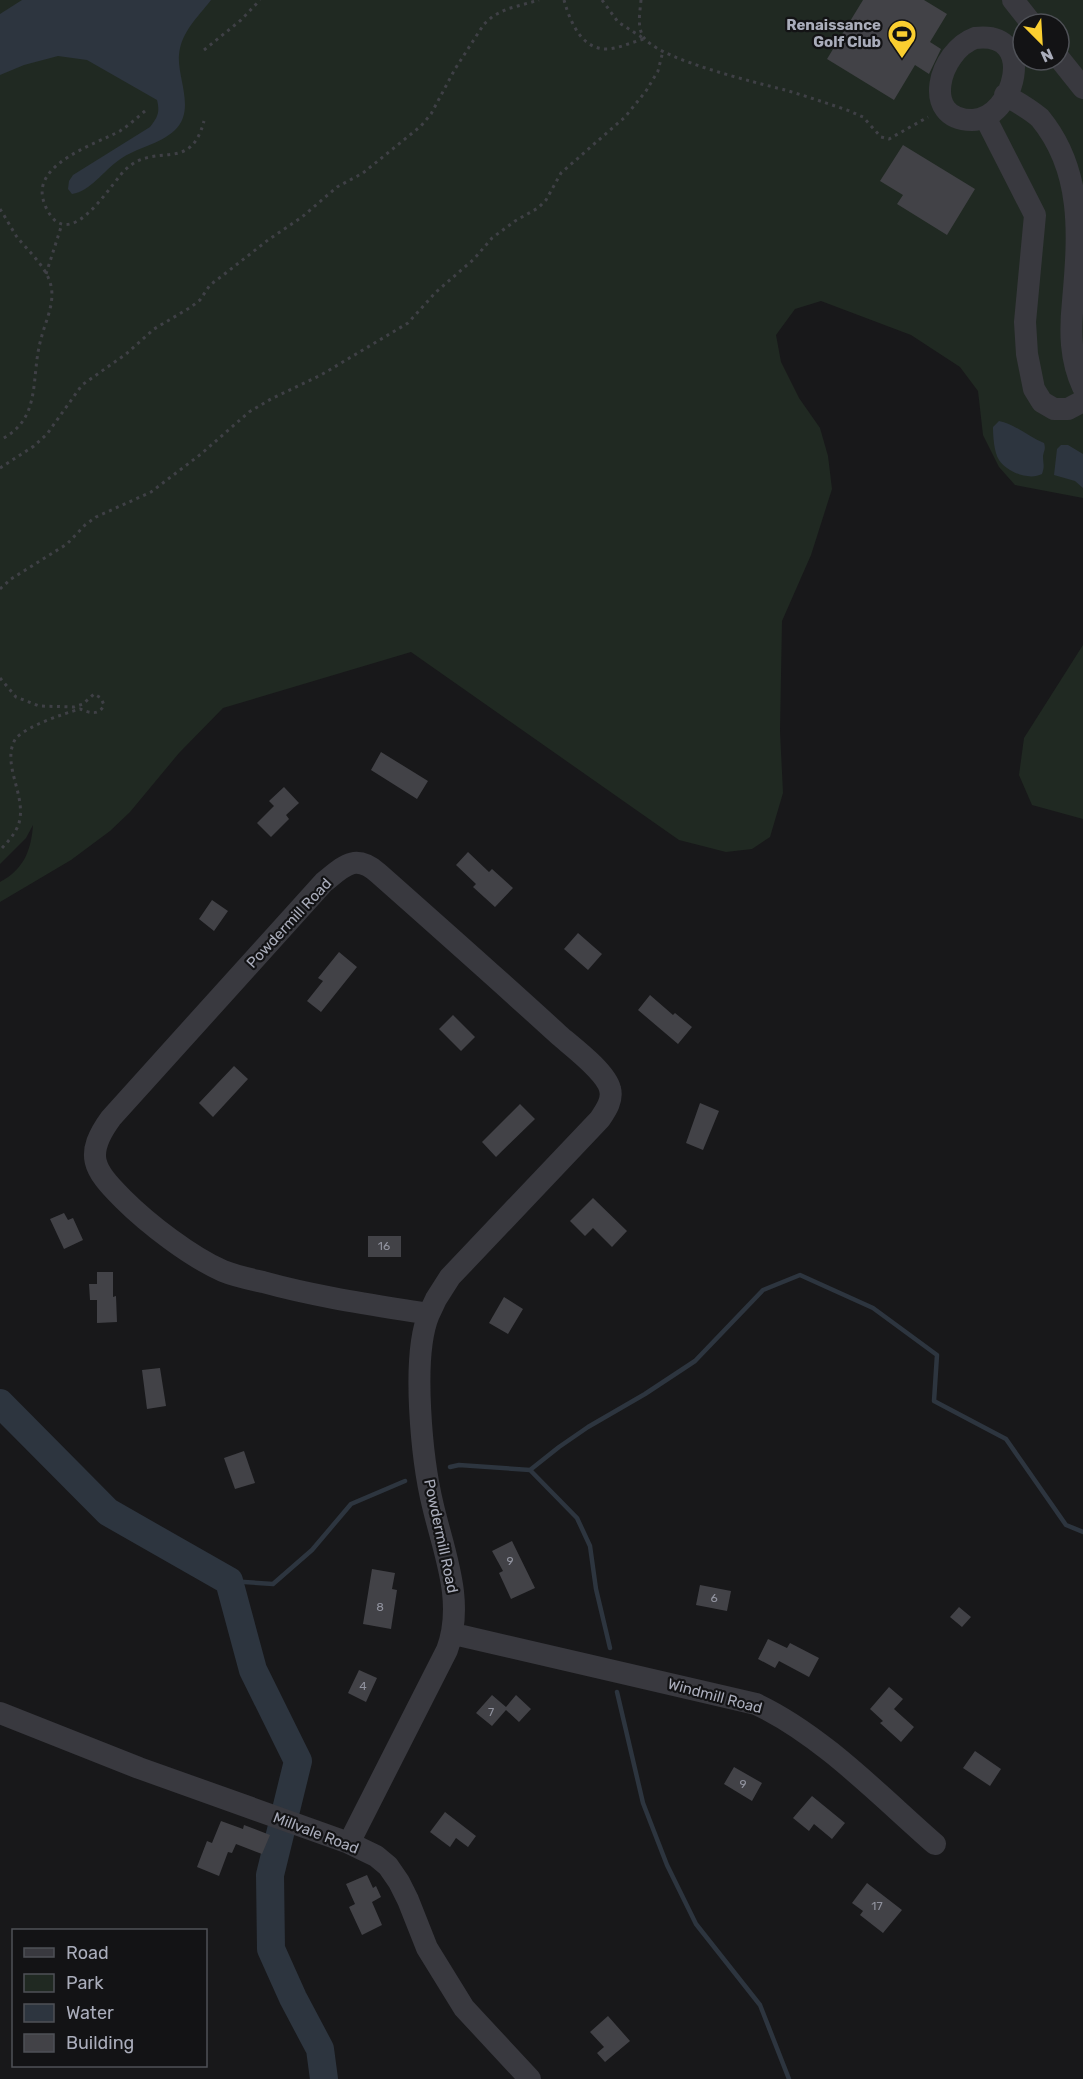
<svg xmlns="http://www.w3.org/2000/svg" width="1083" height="2079" font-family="Rubik,sans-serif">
<rect width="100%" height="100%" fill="#18181a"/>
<path fill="#202922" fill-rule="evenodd" d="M 0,0 L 1083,0 L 1083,498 L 1015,485 L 999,467 L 983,435 L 978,391 L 960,367 L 911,335 L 821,301 L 795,309 L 776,335 L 781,362 L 799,398 L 820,428 L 828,456 L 832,489 L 811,555 L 782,621 L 780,731 L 783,793 L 770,837 L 752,849 L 726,852 L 679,840 L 411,652 L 223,708 L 179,753 L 130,812 L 110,831 L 71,860 L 0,902 L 0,882 C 24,869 31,851 33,825 L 26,838 L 0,864 ZM 1023,24 L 1059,24 L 1059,60 L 1023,60 Z
M 1083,645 L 1083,819 L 1032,805 L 1019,775 L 1024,738 Z"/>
<path fill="#2d353f" d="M 22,0 L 211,0 C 198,17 181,32 179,55 C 177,78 196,110 175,130 C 159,145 137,147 119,160 C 103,171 91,191 72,194 L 68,189 L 69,181 L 73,175 L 150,127 C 158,117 160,112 157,100 L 87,60 L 58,56 L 24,65 L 0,75 L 0,14 Z
M 999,421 C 1015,424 1029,437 1044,443 C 1046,449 1044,450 1043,456 C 1043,464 1045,466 1042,474 C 1029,481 1007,472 999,460 C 994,452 993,436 993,427 Z
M 1061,445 L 1068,445 L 1083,454 L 1083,488 L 1075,481 L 1054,475 L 1057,449 Z"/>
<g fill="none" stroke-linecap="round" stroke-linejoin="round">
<path stroke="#2d353f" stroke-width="4.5" d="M 450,1467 L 459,1465 L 530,1470 L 559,1447 L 588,1427 L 645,1394 L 695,1361 L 763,1290 L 800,1275 L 873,1308 L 937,1355 L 934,1401 L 1006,1439 L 1066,1525 L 1083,1532
M 530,1470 L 577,1518 L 590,1546 L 596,1589 L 610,1648
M 229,1581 L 273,1584 L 312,1550 L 351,1504 L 405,1481
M 617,1692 L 643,1803 L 667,1865 L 696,1924 L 760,2005 L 789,2079"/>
<path stroke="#2d353f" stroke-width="28" d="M 0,1403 L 108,1512 L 229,1581 L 253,1670 L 298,1761 L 270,1875 L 271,1949 L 293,1998 L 320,2049 L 324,2079"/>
</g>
<path fill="#424247" d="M 863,0 L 924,0 L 947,14 L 930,42 L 941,49 L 929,74 L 915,65 L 894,100 L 827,59 Z
M 903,145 L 975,189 L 947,235 L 897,204 L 903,195 L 880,181 Z
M 381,752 L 428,781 L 417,799 L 371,770 Z
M 284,787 L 299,803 L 286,815 L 289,819 L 271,837 L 257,823 L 274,806 L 269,801 Z
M 468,852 L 489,872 L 492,869 L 513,888 L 495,907 L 473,887 L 476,884 L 456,865 Z
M 212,900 L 228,911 L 214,931 L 199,919 Z
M 578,933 L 602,954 L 588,970 L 564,949 Z
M 339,952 L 357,967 L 321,1012 L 307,1001 L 323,981 L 318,978 Z
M 650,995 L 673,1015 L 675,1013 L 692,1027 L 678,1044 L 638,1010 Z
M 453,1015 L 475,1037 L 461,1051 L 439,1029 Z
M 234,1066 L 248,1079 L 213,1117 L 199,1103 Z
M 700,1103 L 719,1111 L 703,1150 L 686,1143 Z
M 520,1104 L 535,1119 L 496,1157 L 482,1142 Z
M 593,1198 L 627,1231 L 612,1247 L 593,1228 L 585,1236 L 570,1221 Z
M 64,1213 L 68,1220 L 73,1218 L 83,1240 L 64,1249 L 50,1219 Z
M 368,1236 L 401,1236 L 401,1257 L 368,1257 Z
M 97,1272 L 113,1272 L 113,1297 L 116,1296 L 117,1322 L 97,1323 L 97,1300 L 90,1300 L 89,1284 L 97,1284 Z
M 504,1297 L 523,1309 L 508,1334 L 489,1323 Z
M 160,1368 L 166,1406 L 147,1409 L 142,1370 Z
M 244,1451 L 255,1483 L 235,1489 L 224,1458 Z
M 512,1541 L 535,1588 L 511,1599 L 499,1573 L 503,1571 L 492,1551 Z
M 372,1569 L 395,1573 L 392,1589 L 397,1590 L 391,1629 L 363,1624 Z
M 700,1585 L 731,1591 L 727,1611 L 696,1605 Z
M 959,1607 L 971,1617 L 962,1627 L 950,1617 Z
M 768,1639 L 787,1648 L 790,1643 L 819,1658 L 809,1677 L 779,1661 L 775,1668 L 758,1659 Z
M 359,1670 L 377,1678 L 366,1702 L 348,1693 Z
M 889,1687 L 903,1699 L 894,1709 L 914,1727 L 901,1742 L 880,1723 L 883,1721 L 870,1709 Z
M 492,1695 L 506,1707 L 516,1695 L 531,1709 L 519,1722 L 506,1710 L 492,1726 L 476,1713 Z
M 975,1751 L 1001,1769 L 990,1786 L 963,1768 Z
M 734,1767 L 762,1783 L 752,1801 L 724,1784 Z
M 812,1796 L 845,1823 L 832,1839 L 814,1824 L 809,1831 L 793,1818 Z
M 445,1812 L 476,1836 L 468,1847 L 456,1838 L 450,1847 L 430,1832 Z
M 221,1821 L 243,1829 L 244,1825 L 270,1835 L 262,1854 L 236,1844 L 232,1853 L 228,1852 L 219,1876 L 197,1867 L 207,1841 L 212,1843 Z
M 367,1875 L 373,1888 L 376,1886 L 381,1897 L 372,1902 L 382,1925 L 362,1935 L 349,1907 L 355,1904 L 346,1884 Z
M 867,1883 L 902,1910 L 883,1933 L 860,1915 L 863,1911 L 852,1903 Z
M 608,2016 L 630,2041 L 605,2062 L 597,2053 L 604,2047 L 590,2032 Z"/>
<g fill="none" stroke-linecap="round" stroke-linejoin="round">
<path stroke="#3f4046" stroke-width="3" stroke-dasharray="3 4.5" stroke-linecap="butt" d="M 564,0 C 570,21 581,50 608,49 C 620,48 632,42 644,39
M 602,0 L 618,22 L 643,38
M 641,0 C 640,13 636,30 646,40 C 666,61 754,82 785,90 C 806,96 826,103 847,110 L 863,117 L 881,137 L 889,139 L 928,117
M 204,50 L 241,20 L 260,0
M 145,111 C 137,118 129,125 120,131 C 96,144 34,163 43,199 C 45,207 50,217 57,222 C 81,237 113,181 126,169 C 157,141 190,174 204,121
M 0,209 C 6,218 11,228 17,237 C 28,251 47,267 51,286 C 55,304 45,322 41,339 C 30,377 43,419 0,440
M 46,274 L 62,224
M 0,468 L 34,446 L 47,434 L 82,385 L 126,354 L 154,329 L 191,307 L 200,300 L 210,285 L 222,276 L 268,240 L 302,217 L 337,187 L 363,173 L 421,126 L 431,114 L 455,69 L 484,24 L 493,16 L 507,9 L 539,0
M 0,589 L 11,579 L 67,544 L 85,525 L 96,517 L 151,492 L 201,454 L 249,412 L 271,399 L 321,375 L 408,323 L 436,292 L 474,259 L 492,238 L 515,221 L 538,208 L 546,200 L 561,173 L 625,117 L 646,91 L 658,71 L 663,51
M 0,678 L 16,697 L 39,706 L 74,707 L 83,704 L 94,694 L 101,698 L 104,705 C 99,716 90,713 80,709 C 63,714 29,725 16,738 C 0,763 27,795 19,823 C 16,833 7,843 0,850"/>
<path stroke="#39393f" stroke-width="22" d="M 1013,0 L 1032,24
M 975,38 C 1039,30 1014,120 972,120 C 920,120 939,51 975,38 Z
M 1059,58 L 1083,88
M 1005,95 C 1017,102 1030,109 1040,118 C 1083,170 1079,234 1073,301 C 1070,331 1070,359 1083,387
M 985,117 L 1035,215 L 1025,322 L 1027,354 L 1034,389 L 1042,402 L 1054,409 L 1068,409 L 1083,401
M 454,1634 L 756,1704 C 822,1735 880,1796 935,1844
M 0,1713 L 139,1768 L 349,1843 L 376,1856 L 388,1866 L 399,1882 L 408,1900 L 427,1948 L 464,2008 L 530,2079
M 349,1843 L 447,1650 C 465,1602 444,1553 433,1506 C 422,1461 411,1356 429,1314 C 374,1305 317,1297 263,1282 C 250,1279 235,1276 223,1271 C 191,1257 148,1224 123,1199 C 93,1169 84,1155 111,1118 L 324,882 C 344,866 355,853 378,873 C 439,927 500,981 560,1036 C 574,1048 606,1072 610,1089 C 613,1100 606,1110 600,1119 L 450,1277 L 436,1299 L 429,1314"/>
</g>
<defs>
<g id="stadium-pin" transform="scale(1.5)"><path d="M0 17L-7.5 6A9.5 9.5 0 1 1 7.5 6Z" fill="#face30" stroke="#131315"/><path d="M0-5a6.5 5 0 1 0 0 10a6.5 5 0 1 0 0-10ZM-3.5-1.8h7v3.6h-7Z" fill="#111"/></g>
</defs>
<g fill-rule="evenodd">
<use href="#stadium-pin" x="902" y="34"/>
</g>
<g text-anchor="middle" stroke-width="4.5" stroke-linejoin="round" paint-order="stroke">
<g font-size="12" fill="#90929e">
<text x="384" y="1250">16</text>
<text x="510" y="1565">9</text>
<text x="714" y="1602">6</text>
<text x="380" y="1611">8</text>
<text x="363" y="1690">4</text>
<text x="491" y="1716">7</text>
<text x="743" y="1788">9</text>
<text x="877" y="1910">17</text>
</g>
<g font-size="15" font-weight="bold" fill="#aaadbb" stroke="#131315" text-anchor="end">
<text x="881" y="30">Renaissance<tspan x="881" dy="17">Golf Club</tspan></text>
</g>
<g font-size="15" fill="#aaadbb" stroke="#131315">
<text transform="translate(289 923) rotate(-47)" y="5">Powdermill Road</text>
<text transform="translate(441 1536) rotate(78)" y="5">Powdermill Road</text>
<text transform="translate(715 1696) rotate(15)" y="5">Windmill Road</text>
<text transform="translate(316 1833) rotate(21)" y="5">Millvale Road</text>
</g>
</g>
<rect x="12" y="1929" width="195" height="138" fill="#131315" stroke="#4f5157" stroke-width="1.5"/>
<rect x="24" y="1948" width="30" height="9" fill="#39393f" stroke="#4f5157" stroke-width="1.5"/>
<text x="66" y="1959" font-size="18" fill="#aaadbb">Road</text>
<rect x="24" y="1974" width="30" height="18" fill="#202922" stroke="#4f5157" stroke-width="1.5"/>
<text x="66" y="1989" font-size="18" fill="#aaadbb">Park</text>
<rect x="24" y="2004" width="30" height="18" fill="#2d353f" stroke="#4f5157" stroke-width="1.5"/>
<text x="66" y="2019" font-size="18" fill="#aaadbb">Water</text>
<rect x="24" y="2034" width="30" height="18" fill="#424247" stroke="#4f5157" stroke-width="1.5"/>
<text x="66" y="2049" font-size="18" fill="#aaadbb">Building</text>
<g transform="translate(1041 42) rotate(156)"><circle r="28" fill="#131315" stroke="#4f5157" stroke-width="1.5"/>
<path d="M0-4.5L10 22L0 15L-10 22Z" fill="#face30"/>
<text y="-9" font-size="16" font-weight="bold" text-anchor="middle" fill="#aaadbb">N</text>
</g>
</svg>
